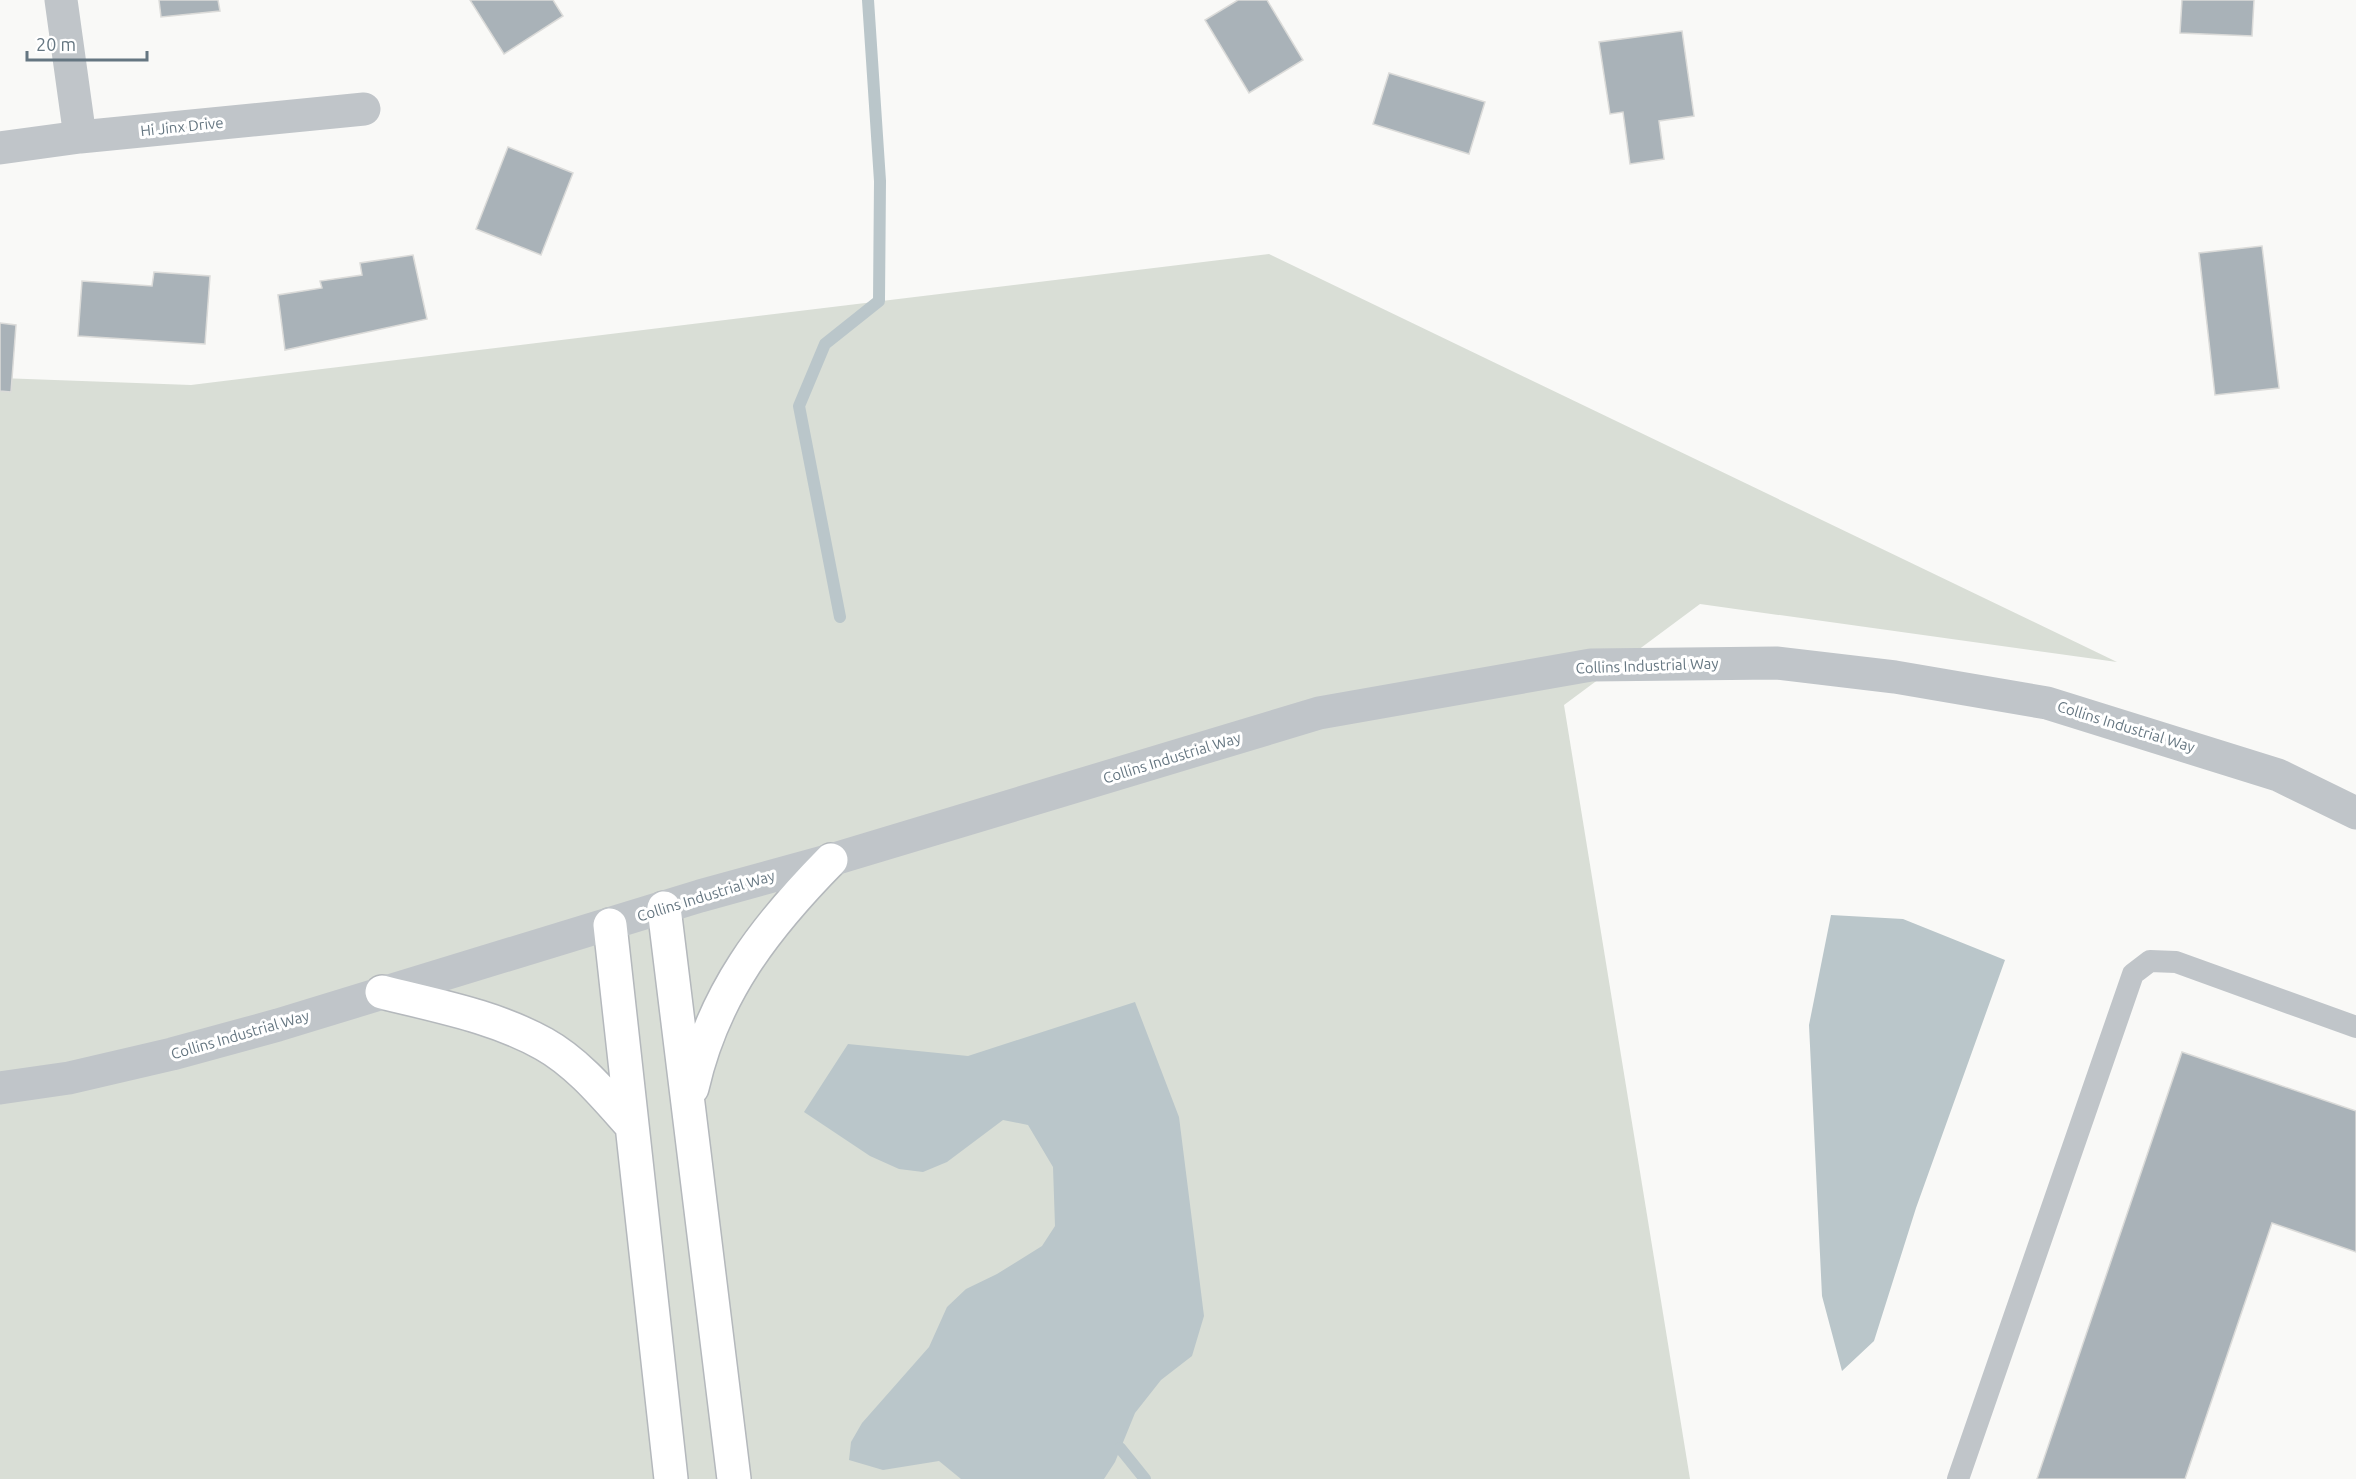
<svg xmlns="http://www.w3.org/2000/svg" width="2356" height="1479" font-family="Ubuntu,sans-serif">
<rect width="100%" height="100%" fill="#f9f9f7"/>
<path fill="#d9ded6" d="M 1269,254 L 2117,662 L 1700,604 L 1564,705 L 1690,1479 L 0,1479 L 0,378 L 191,385 Z"/>
<path fill="#bac6ca" d="M 1831,915 L 1903,919 L 2005,960 L 1916,1208 L 1874,1341 L 1842,1371 L 1822,1296 L 1809,1025 Z
M 1135,1002 L 1179,1117 L 1204,1316 L 1192,1356 L 1161,1380 L 1135,1413 L 1115,1462 L 1104,1479 L 961,1479 L 939,1461 L 883,1470 L 849,1460 L 851,1442 L 862,1423 L 929,1347 L 947,1307 L 966,1289 L 997,1274 L 1042,1246 L 1055,1226 L 1053,1167 L 1028,1125 L 1003,1120 L 947,1162 L 923,1172 L 899,1169 L 870,1156 L 804,1112 L 848,1044 L 968,1056 Z"/>
<g fill="none" stroke-linecap="round" stroke-linejoin="round">
<path stroke="#bac6ca" stroke-width="12" d="M 840,617 L 799,406 L 825,344 L 879,301 L 880,181 L 868,0
M 1120,1448 L 1145,1479"/>
</g>
<path fill="#a9b2b8" stroke="#dbdbd9" stroke-width="1.5" d="M 159,0 L 218,0 L 220,11 L 161,17 Z
M 470,0 L 553,0 L 563,16 L 504,54 Z
M 1238,0 L 1267,0 L 1303,60 L 1249,93 L 1205,20 Z
M 2182,0 L 2254,0 L 2252,36 L 2180,33 Z
M 1682,31 L 1694,116 L 1659,121 L 1664,159 L 1630,164 L 1623,112 L 1610,114 L 1599,42 Z
M 1389,73 L 1485,102 L 1469,154 L 1373,124 Z
M 508,147 L 573,173 L 541,255 L 476,229 Z
M 2262,246 L 2279,388 L 2215,395 L 2199,253 Z
M 413,255 L 427,319 L 285,350 L 278,295 L 322,288 L 320,281 L 362,275 L 360,263 Z
M 154,272 L 210,276 L 205,344 L 78,336 L 82,281 L 152,286 Z
M 0,323 L 16,325 L 11,392 L 0,391 Z
M 2182,1052 L 2356,1111 L 2356,1252 L 2272,1223 L 2185,1479 L 2037,1479 Z"/>
<g fill="none" stroke-linecap="round" stroke-linejoin="round">
<g stroke="#b4b8bc" stroke-width="36">
<path id="motorway" d="M 664,908 L 734,1479
M 610,925 L 671,1479
M 382,992 C 437,1006 494,1016 544,1044 C 578,1063 605,1096 631,1125
M 692,1088 C 713,994 765,927 831,860"/>
</g>
<path stroke="#c0c5c9" stroke-width="22" d="M 1958,1479 L 2133,974 L 2150,961 L 2176,962 L 2356,1027"/>
<path stroke="#c0c5c9" stroke-width="33" d="M 61,0 L 80,137
M 0,148 L 80,137 L 364,109"/>
<path stroke="#c0c5c9" stroke-width="33" d="M 0,1088 L 69,1078 L 172,1054 L 278,1025 L 700,896 L 831,860 L 1319,713 L 1591,665 L 1776,663 L 1895,677 L 2047,703 L 2278,775 L 2356,813"/>
<use href="#motorway" stroke="#fff" stroke-width="33"/>
</g>
<g text-anchor="middle" stroke-width="6" stroke-linejoin="round" paint-order="stroke">
<g font-size="15" fill="#657681" stroke="#fff">
<text transform="translate(182 127) rotate(-6)" y="5">Hi Jinx Drive</text>
<text transform="translate(1647 666) rotate(-2)" y="5">Collins Industrial Way</text>
<text transform="translate(2126 727) rotate(17)" y="5">Collins Industrial Way</text>
<text transform="translate(1172 758) rotate(-17)" y="5">Collins Industrial Way</text>
<text transform="translate(706 896) rotate(-17)" y="5">Collins Industrial Way</text>
<text transform="translate(240 1035) rotate(-16)" y="5">Collins Industrial Way</text>
</g>
</g>
<path d="M27 51v9h120v-9" fill="none" stroke="#657681" stroke-width="3"/>
<text x="36" y="51" font-size="18" fill="#657681" stroke="#ffffff" stroke-width="4.5" paint-order="stroke">20 m</text>
</svg>
